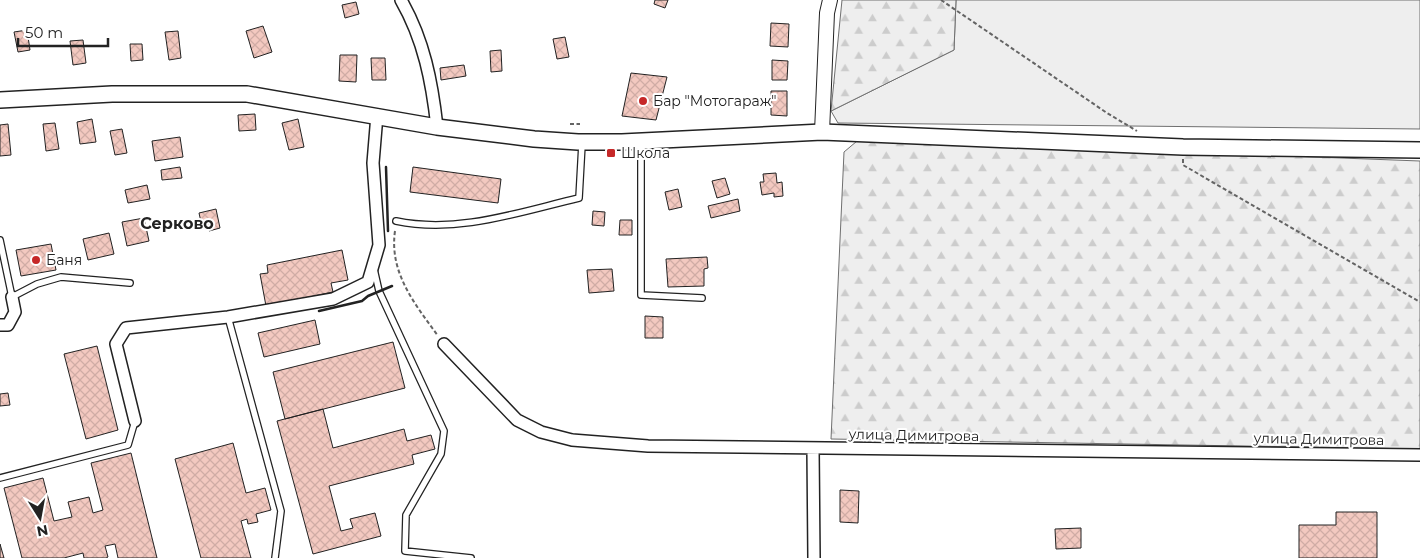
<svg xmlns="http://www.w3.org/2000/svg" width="1420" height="558" font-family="Montserrat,sans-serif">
<defs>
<pattern id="forest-firs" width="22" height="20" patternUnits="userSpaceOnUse" patternTransform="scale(1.25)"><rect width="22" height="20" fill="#eee"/><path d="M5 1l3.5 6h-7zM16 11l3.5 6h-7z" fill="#ccc"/></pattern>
<pattern id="building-cross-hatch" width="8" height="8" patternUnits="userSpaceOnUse" patternTransform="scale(1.25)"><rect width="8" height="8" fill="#f3c9c0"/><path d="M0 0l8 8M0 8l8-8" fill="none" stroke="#d0aca5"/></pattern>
</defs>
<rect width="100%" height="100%" fill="#fff"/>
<path fill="#eee" stroke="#6f6f6f" d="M 956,0 L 1420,0 L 1420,129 L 838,123 L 831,111 L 954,50 Z"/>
<path fill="url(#forest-firs)" stroke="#6f6f6f" d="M 842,0 L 956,0 L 954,50 L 831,111 Z
M 863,136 L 997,145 L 1420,161 L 1420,449 L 831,439 L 844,152 Z"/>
<path fill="url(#building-cross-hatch)" stroke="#222" d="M 655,0 L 668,0 L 665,8 L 654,4 Z
M 356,2 L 359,14 L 345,18 L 342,5 Z
M 771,23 L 789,24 L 788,47 L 770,46 Z
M 263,26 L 272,52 L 254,58 L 246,31 Z
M 27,30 L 30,50 L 18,52 L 14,32 Z
M 178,31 L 181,58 L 169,60 L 165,32 Z
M 565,37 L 569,57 L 557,59 L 553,39 Z
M 83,40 L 86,63 L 73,65 L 70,41 Z
M 130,44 L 142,44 L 143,60 L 131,61 Z
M 501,50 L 502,71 L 491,72 L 490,51 Z
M 340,55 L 357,55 L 356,82 L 339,81 Z
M 371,58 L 385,58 L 386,80 L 372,80 Z
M 772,60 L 788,61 L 787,80 L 772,80 Z
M 464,65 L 466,76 L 441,80 L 440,68 Z
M 631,73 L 667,77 L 656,120 L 622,116 Z
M 771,91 L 787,91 L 787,116 L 771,115 Z
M 255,114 L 256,130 L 239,131 L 238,115 Z
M 92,119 L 96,142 L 80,144 L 77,122 Z
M 298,119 L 304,147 L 289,150 L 282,123 Z
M 55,123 L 59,149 L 46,151 L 43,124 Z
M 8,124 L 11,155 L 0,156 L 0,125 Z
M 122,129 L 127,153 L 115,155 L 110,131 Z
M 180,137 L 183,157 L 155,161 L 152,141 Z
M 180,167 L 182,178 L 162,180 L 161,170 Z
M 413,167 L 501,179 L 498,203 L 410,192 Z
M 776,173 L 777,183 L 782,182 L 783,196 L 774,197 L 774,193 L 762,195 L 760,182 L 764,182 L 763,174 Z
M 725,178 L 730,194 L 717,198 L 712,181 Z
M 147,185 L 150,199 L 128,203 L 125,190 Z
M 678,189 L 682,207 L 669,210 L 665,192 Z
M 738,199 L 740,211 L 711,218 L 708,206 Z
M 216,209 L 220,228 L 209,231 L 207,221 L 201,222 L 199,213 Z
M 593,211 L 605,212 L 604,226 L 592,225 Z
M 144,218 L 149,241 L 127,246 L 122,222 Z
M 620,220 L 632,220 L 632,235 L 619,235 Z
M 109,233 L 114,254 L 88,260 L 83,239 Z
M 51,244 L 56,270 L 21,276 L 16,250 Z
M 342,250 L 348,280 L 331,283 L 333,292 L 266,306 L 260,274 L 268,273 L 267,265 Z
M 707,257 L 708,268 L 704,269 L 704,286 L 668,287 L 666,259 Z
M 612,269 L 614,291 L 589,293 L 587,270 Z
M 645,316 L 663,317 L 663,338 L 645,338 Z
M 315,320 L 320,344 L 264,357 L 258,333 Z
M 393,342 L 405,388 L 285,419 L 273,372 Z
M 97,346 L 118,430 L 86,439 L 64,354 Z
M 8,393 L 10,405 L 0,406 L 0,394 Z
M 323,409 L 333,448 L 404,429 L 407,441 L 431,435 L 435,449 L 412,455 L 414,464 L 329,486 L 341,531 L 353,528 L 350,519 L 375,513 L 381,536 L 313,554 L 277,421 Z
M 233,443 L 246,493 L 265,488 L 271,510 L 256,514 L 258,522 L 248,524 L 247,519 L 241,521 L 251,558 L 201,558 L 175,459 Z
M 131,453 L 157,558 L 118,558 L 115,544 L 105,546 L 108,557 L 106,558 L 84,558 L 83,553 L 64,558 L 22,558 L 4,488 L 43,478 L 54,521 L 72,517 L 68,502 L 89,497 L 93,513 L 103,510 L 91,463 Z
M 840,490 L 859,491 L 858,523 L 840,522 Z
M 1336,512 L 1377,512 L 1377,558 L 1299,558 L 1299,525 L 1336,525 Z
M 1081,528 L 1081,548 L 1056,549 L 1055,529 Z
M 0,544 L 4,558 L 0,558 Z"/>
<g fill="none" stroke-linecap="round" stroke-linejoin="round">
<g stroke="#222" stroke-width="8">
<path id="service" d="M 641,141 L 641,295 L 702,298
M 396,221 C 458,234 519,212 579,198 L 582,144
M 0,240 L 12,297 L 37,284 L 61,277 L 130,283
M 374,269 L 379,291 L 444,431 L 441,454 L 406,515 L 405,551 L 471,558
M 228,317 L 281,511 L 275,558
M 0,478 L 128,445 L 135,421"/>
</g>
<g stroke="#222" stroke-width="14">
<path id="minor" d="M 401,0 C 424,40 432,82 437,127
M 0,325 L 8,325 L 15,312 L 12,297
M 444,344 L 517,420 L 541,432 L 572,440 L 648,446 L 1420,455
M 135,421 L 116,344 L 126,328 L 228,317 L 333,299 L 368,282 L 379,245 L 373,163 L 377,115
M 813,449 L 814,558"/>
</g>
<g stroke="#222" stroke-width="16">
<path id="tertiary" d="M 822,132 L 827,13 L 830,0"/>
</g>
<g stroke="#222" stroke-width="18">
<path id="secondary" d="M 0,100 L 112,94 L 247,94 L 437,127 L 534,139 L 578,142 L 622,142 L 822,132 L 1183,147 L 1420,150"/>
</g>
<path stroke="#646464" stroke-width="2" stroke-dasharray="4 2.5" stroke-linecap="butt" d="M 941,0 L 1107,113 L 1137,131
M 570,124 L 580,124
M 1183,159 L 1183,165 L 1420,302
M 395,231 C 389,273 415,304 438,336"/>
<use href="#service" stroke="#fff" stroke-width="5.5"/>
<use href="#minor" stroke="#fff" stroke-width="11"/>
<use href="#tertiary" stroke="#fff" stroke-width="14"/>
<use href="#secondary" stroke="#fff" stroke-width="15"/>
<path stroke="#222" stroke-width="2.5" d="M 386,167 L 388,231
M 319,311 L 362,301 L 368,296 L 392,286"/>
</g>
<g fill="#c62828" stroke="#fff" stroke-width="2">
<circle cx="643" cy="101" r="5"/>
<rect x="606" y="148" width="10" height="10" rx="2.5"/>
<circle cx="36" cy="260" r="5"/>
</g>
<g text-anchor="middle" stroke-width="4" stroke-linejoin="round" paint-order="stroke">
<g font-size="14" fill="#222" stroke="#fff" text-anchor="start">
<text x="653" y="106">Бар "Мотогараж"</text>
<text x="621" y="158">Школа</text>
<text x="46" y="265">Баня</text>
</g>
<g font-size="14" fill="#222" stroke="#fff">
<text transform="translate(914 435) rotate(1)" y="5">улица Димитрова</text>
<text transform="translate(1319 439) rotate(1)" y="5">улица Димитрова</text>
</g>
<g font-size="16" font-weight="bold" fill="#222" stroke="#fff">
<text x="177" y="229">Серково</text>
</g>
</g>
<g transform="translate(40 518) rotate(169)" stroke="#ffffff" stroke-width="4" paint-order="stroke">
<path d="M0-4L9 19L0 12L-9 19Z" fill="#222222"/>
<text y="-8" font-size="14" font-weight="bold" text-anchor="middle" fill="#222222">N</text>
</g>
<path d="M18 38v8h90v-8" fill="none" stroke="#222222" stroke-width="2.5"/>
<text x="25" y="38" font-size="15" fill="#222222" stroke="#ffffff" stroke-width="4" paint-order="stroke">50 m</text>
</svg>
